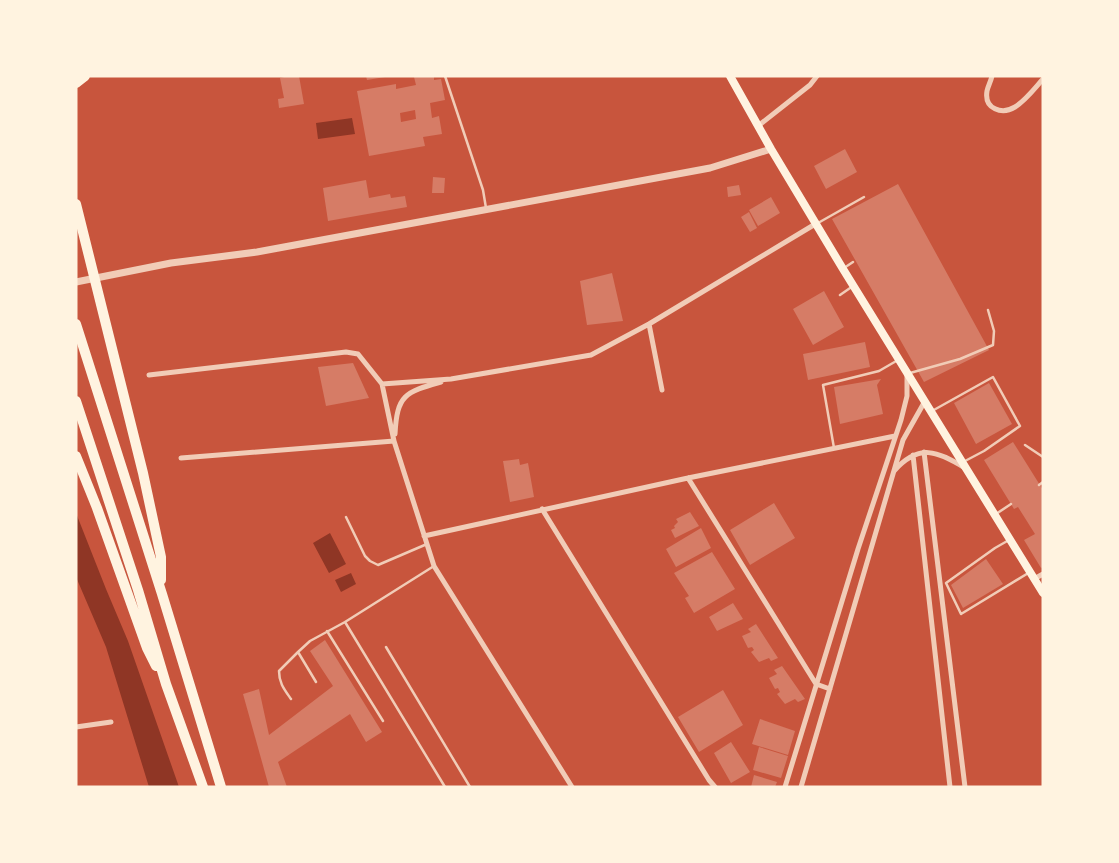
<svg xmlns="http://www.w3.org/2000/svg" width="1119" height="863" font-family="Mulish,sans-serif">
<rect width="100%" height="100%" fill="#c8553d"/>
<path fill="#8f3625" d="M 352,118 L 355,134 L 318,139 L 316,123 Z
M 76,513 L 106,589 L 128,641 L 179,787 L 149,787 L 106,647 L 76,577 Z
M 330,533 L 346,564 L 329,573 L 313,543 Z
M 351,573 L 356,584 L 341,592 L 335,580 Z"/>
<path fill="#d67c66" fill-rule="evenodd" d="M 288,76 L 299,76 L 304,104 L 279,108 L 278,99 L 284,98 L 280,78 Z
M 366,76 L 385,76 L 385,77 L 367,80 Z
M 416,76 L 434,76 L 434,80 L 441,79 L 445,100 L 430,103 L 432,118 L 439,116 L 442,134 L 423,137 L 425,146 L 369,156 L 357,91 L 396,84 L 396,89 L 416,85 L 414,77 ZM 415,110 L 416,119 L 401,122 L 400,113 Z
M 845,149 L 857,172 L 826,189 L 814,166 Z
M 433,177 L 445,178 L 444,193 L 432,193 Z
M 366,180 L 369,198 L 390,194 L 391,198 L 405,196 L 407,207 L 328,221 L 323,188 Z
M 898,184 L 989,350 L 924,382 L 832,219 Z
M 739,185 L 741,195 L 728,197 L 727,187 Z
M 771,197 L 780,213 L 758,226 L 749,210 Z
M 749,212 L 757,228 L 750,232 L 741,217 Z
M 612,273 L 623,321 L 587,325 L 580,281 Z
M 824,291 L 844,327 L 813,345 L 793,309 Z
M 865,342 L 870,367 L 808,380 L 803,354 Z
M 353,363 L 369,398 L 326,406 L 318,367 Z
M 881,379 L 877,385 L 883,414 L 840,424 L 834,387 Z
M 989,383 L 1012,424 L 976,444 L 954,403 Z
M 1013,442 L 1043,490 L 1043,567 L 1041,568 L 1024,540 L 1035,534 L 1018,507 L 1014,509 L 984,460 Z
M 519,459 L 520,465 L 528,463 L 534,497 L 510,502 L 503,461 Z
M 774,503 L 795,538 L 750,565 L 730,530 Z
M 690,512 L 699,526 L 675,538 L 671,530 L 675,528 L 674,526 L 678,522 L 676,519 Z
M 701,528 L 711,548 L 676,567 L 666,549 Z
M 712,552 L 735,589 L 694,613 L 685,598 L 689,596 L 674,573 Z
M 986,559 L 1003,584 L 963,608 L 951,585 Z
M 733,603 L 743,619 L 717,631 L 709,617 Z
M 756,624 L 778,658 L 771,661 L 769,658 L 759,662 L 751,652 L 754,650 L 752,647 L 748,648 L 742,636 L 751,632 L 748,629 Z
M 325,640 L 382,732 L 366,742 L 350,714 L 278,762 L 287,787 L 269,787 L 243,694 L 259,689 L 269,735 L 333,686 L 310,651 Z
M 782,666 L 805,699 L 798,702 L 795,699 L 785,704 L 777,694 L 780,692 L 778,688 L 775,689 L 769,678 L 777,674 L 774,670 Z
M 723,690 L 743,725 L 699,752 L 678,717 Z
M 760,719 L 795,731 L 788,755 L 752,744 Z
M 731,742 L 750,772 L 731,783 L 714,753 Z
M 759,747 L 788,756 L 781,778 L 753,770 Z
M 754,775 L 777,782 L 775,787 L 751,787 Z"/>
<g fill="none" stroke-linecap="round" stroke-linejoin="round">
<path stroke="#f1ccb7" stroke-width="2.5" d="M 445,76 L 483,190 L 486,208
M 818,223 L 864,197
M 844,268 L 853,262
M 840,295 L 853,286
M 910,373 L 960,359 L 993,345 L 994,331 L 988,310
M 932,411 L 993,377 L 1020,426 L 984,451 L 965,461
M 1025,445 L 1043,457
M 834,448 L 823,385 L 879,371 L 898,360
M 1039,485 L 1043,482
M 996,514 L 1011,504
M 346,517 L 365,556 L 370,561 L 378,565 L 427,544
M 1009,540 L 995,548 L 946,583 L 961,614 L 1030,572
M 434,566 L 345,622 L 445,787
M 327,631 L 383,721
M 386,647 L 470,787
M 316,682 L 298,652 L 310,641 L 345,622
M 291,699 C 284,689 279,683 279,671 L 298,652"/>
<path stroke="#f1ccb7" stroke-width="5" d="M 992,76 C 991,81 988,86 987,91 C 984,109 1002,115 1015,107 C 1026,100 1034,89 1043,79
M 758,126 L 810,85 L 817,76
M 649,324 L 662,390
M 149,375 L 346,352 L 358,354 L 382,384 L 394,441 L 434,566 L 572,787
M 382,384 L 451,379 L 591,355 L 649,324 L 817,223
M 395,434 C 397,395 405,392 441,382
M 924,452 L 965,787
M 913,455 L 950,787
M 181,458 L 394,441
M 894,471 C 919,443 937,451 965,468
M 688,478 L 816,684
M 542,509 L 709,780 L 715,787
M 424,536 L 688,478 L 895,436
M 1034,579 L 1043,574
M 816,684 L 830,689
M 76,727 L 111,722
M 785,787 L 858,549 L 901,420 L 907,396 L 907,374
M 801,787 L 903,440 L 925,401"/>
<path stroke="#f1ccb7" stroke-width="7" d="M 76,282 L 171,263 L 257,252 L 710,168 L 771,149"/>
<path stroke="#fff3e0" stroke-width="8" d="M 730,76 L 771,149 L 843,269 L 1043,593"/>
<path stroke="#fff3e0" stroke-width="10" d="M 76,83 L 85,76
M 76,204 L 143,473 L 161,557 L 161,580
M 76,324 L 162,594 L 221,787
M 76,401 L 138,590 L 166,684 L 203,787
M 76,456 L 97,508 L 147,648 L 156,666"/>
</g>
<rect width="1119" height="863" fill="none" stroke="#fff3e0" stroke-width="155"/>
</svg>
